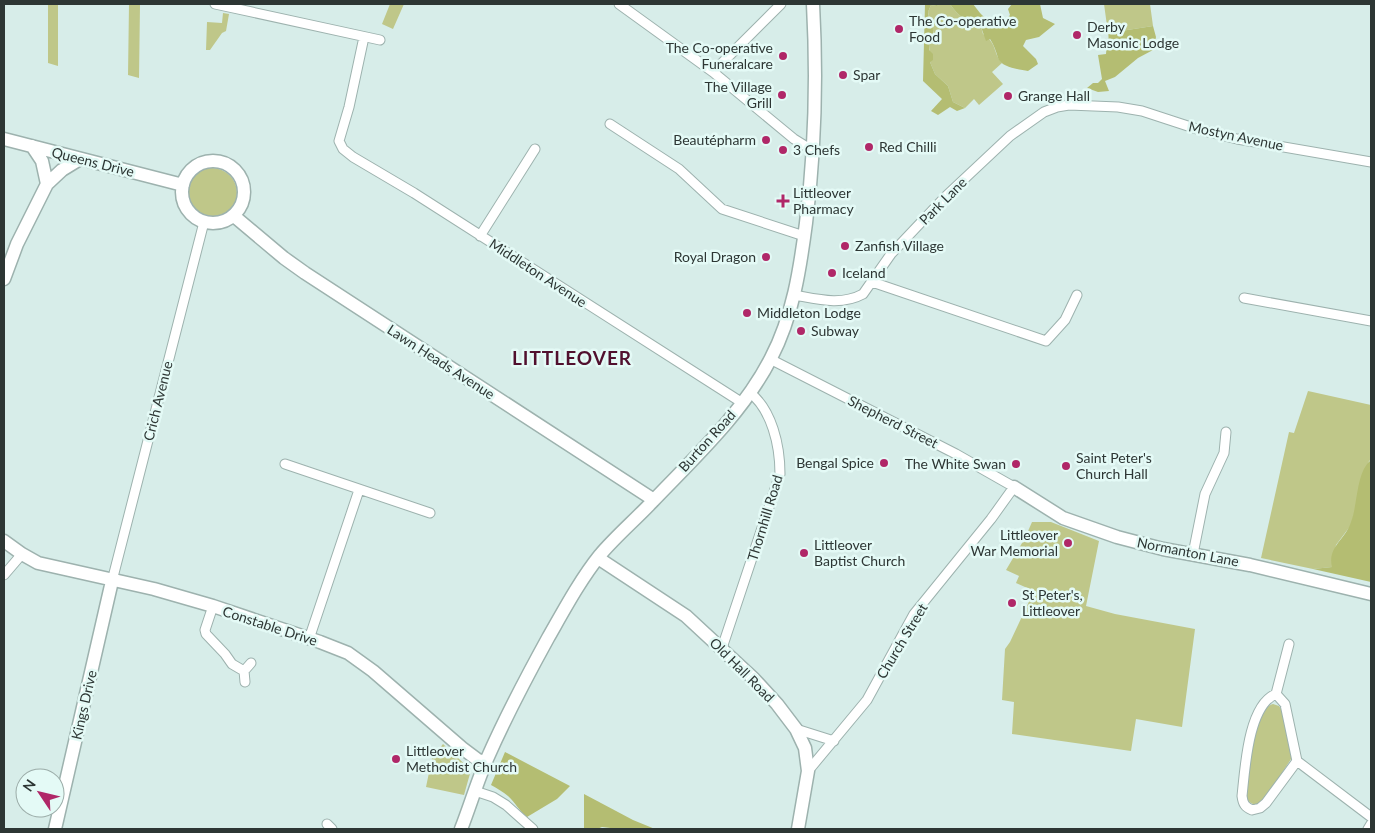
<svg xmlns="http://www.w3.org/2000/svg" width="1375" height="833" font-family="Lato,sans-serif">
<rect width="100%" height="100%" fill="#d7ede9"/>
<path fill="#bfc789" d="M 48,4 L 58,4 L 58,66 L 48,63 Z
M 129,4 L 140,5 L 139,78 L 128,75 Z
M 390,4 L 404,4 L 393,29 L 382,24 Z
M 940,4 L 950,4 C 958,16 967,22 981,27 L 983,34 C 998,44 993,54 1002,63 L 992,72 L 1003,84 L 979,105 L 974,99 L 965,108 L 953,102 L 948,86 L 935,74 L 930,62 L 929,45 L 935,38 L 928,12 L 931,5 L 937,6 Z
M 1104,4 L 1150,4 L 1153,26 L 1108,33 Z
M 223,13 L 229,14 L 226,31 L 222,33 L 210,50 L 206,50 L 207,22 L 222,23 Z
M187 193a25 25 0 1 1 50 0a25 25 0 1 1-50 0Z
M 1308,391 L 1371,405 L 1371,460 L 1369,461 L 1351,525 L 1336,545 L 1332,567 L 1313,569 L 1261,558 L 1289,432 L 1294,433 Z
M 1032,522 L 1051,522 L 1099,541 L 1086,606 L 1115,614 L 1195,629 L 1182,727 L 1136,719 L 1131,751 L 1012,734 L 1014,702 L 1002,700 L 1005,649 L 1010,642 L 1034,591 L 1016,583 L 1019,576 L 1006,570 L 1025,538 Z
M 1273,704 L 1279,706 L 1283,712 L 1293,756 L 1263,802 C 1255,806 1250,805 1246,797 C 1248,777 1251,710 1273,704 Z
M 443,744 L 471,770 L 464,795 L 426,787 L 432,758 Z"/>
<path fill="#b4bd72" d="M 925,4 L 940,4 L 937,6 L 931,5 L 928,12 L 929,17 L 934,19 C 934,22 933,24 933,27 C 932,36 938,39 929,45 L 929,50 L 933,54 L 933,60 L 930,62 L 935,74 L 948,86 L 953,102 L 965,108 L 957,111 L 950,107 L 938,115 L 931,111 L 942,99 L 923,81 Z
M 950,4 L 973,4 L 980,13 L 992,25 L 1001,25 L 1010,15 L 1008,9 L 1012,4 L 1040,4 L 1043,18 L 1055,24 L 1039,37 L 1026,40 L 1023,46 L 1036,59 L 1038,64 L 1028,71 C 1019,69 1002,68 998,58 C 996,51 994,45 990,39 L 986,41 L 981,27 C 967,22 958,16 950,4 Z
M 1153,26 L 1156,37 L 1153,50 L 1138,58 L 1115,77 L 1105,81 L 1109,91 L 1098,92 L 1087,88 L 1093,83 L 1098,83 L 1102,79 L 1098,55 L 1106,54 C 1106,46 1110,41 1108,33 Z
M 1371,460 L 1371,582 L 1313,569 L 1332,567 C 1327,547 1346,539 1351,522 C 1358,504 1356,472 1371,460 Z
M 505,752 L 570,786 L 557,799 L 527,817 C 519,811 516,803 508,796 C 503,792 497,788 491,785 Z
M 584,794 L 633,820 L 655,829 L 619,829 L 602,827 L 597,829 L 584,829 Z"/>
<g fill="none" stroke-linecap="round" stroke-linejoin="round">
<g stroke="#9db2ae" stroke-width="11">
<path id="street" d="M 215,4 L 380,40
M 619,4 L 713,72 L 794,139 L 807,147 L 813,147
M 364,37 L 349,107 L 339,141 L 343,149 L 353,157 L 414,193 L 741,402
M 713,72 L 781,4
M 610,124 L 679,169 L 722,209 L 804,236
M 480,236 L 535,149
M 872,282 L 1046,341 L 1065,320 L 1077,295
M 794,295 C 817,299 841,306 863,294 L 891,254 L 945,197 L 1010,136 L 1044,112 L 1057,107 L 1069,105 L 1118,107 L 1142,111 L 1200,130 L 1237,139 L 1371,162
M 1244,298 L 1371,321
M 770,359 L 956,454 L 1014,487 L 991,519 L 914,614 L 867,700 L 808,771
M 285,464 L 430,513
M 1193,554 L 1205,494 L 1224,453 L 1226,432
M 4,575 L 22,554
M 112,581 L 204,222
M 213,606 L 205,630 L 206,634 L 225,654 L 232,664 L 244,671
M 309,639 L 359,490
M 722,648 L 780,474 C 780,446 772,409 749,392
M 245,682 L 244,671 L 251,663
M 1276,694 L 1289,644
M 796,729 L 834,741
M 1297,761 L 1266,803 L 1260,808 L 1252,810 C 1245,807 1243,804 1242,796 C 1245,769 1248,705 1276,694 L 1285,704 L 1297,761 L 1371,817
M 475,791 L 493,797 L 506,805 L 533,829
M 327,824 L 332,829
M 1368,829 L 1371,824"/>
</g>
<g stroke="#9db2ae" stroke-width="15">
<path id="secondary" d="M 4,139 L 183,185
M182 192a31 31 0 1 1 62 0a31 31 0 1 1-62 0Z
M 47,184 L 62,170 L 80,159
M 234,216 L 284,258 L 305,273 L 654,500
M 4,279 L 17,244 L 47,184 L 42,161 L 32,146
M 1014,487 L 1063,518 L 1117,537 L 1163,549 L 1250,565 L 1371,594
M 4,541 L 22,554 L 38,563 L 154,589 L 213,606 L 320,642 L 348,653 L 373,671 L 462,748 L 478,760 L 486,762
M 598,558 L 686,616 L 754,679 L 777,704 L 796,729 L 805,748 L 808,771 L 798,829
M 55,829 L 112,581
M 461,829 C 470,806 477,782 487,759 C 505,718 526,678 548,638 C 564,610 580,580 600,555 C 616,536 635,520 652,502 C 694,458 743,413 771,358 C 793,316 800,269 806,223 C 815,151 817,77 813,4"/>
</g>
<use href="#street" stroke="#fff" stroke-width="9"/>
<use href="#secondary" stroke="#fff" stroke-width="12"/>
</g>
<g fill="#b02768" stroke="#e4faf6" stroke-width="2">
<circle cx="899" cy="29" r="5"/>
<circle cx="1077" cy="35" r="5"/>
<circle cx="783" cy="56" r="5"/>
<circle cx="843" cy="75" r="5"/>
<circle cx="782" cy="95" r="5"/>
<circle cx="1008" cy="96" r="5"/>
<circle cx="766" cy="140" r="5"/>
<circle cx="869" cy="147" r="5"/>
<circle cx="783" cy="150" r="5"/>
<path d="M780.5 193.5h5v5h5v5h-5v5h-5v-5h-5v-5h5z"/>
<circle cx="845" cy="246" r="5"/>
<circle cx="766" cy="257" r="5"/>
<circle cx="832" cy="273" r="5"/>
<circle cx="747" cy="313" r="5"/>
<circle cx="801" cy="331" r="5"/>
<circle cx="884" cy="463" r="5"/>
<circle cx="1016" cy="464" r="5"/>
<circle cx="1066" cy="466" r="5"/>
<circle cx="1068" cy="543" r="5"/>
<circle cx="804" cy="553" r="5"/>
<circle cx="1012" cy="603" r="5"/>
<circle cx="396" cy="759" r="5"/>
</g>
<g text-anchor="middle" stroke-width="5" stroke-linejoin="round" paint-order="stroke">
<g font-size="14" fill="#2d3634" stroke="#e4faf6" text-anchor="start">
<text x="909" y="26">The Co-operative<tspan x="909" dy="16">Food</tspan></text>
<text x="1087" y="32">Derby<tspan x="1087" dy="16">Masonic Lodge</tspan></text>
<text x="773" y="53" text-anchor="end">The Co-operative<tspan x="773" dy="16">Funeralcare</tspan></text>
<text x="853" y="80">Spar</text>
<text x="772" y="92" text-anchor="end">The Village<tspan x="772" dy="16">Grill</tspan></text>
<text x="1018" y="101">Grange Hall</text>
<text x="756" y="145" text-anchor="end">Beautépharm</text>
<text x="879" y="152">Red Chilli</text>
<text x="793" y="155">3 Chefs</text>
<text x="793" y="198">Littleover<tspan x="793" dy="16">Pharmacy</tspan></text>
<text x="855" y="251">Zanfish Village</text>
<text x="756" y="262" text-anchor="end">Royal Dragon</text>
<text x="842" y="278">Iceland</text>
<text x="757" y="318">Middleton Lodge</text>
<text x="811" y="336">Subway</text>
<text x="1076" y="463">Saint Peter's<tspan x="1076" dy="16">Church Hall</tspan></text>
<text x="874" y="468" text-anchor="end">Bengal Spice</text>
<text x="1006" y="469" text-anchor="end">The White Swan</text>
<text x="1058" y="540" text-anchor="end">Littleover<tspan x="1058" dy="16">War Memorial</tspan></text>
<text x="814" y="550">Littleover<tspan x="814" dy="16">Baptist Church</tspan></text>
<text x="1022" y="600">St Peter's,<tspan x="1022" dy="16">Littleover</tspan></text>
<text x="406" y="756">Littleover<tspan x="406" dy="16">Methodist Church</tspan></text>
</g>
<g font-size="14" fill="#2d3634" stroke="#e4faf6">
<text transform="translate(1236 136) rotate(12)" y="5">Mostyn Avenue</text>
<text transform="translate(93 162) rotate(14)" y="5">Queens Drive</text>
<text transform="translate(943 201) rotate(-45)" y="5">Park Lane</text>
<text transform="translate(538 273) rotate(33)" y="5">Middleton Avenue</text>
<text transform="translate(441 362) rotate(33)" y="5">Lawn Heads Avenue</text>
<text transform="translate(158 401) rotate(-76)" y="5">Crich Avenue</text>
<text transform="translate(893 422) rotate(27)" y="5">Shepherd Street</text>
<text transform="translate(707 441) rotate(-48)" y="5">Burton Road</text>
<text transform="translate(765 518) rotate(-73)" y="5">Thornhill Road</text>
<text transform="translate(1188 552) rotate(11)" y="5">Normanton Lane</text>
<text transform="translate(270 626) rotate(18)" y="5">Constable Drive</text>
<text transform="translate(902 641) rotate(-59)" y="5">Church Street</text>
<text transform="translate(742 670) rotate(45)" y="5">Old Hall Road</text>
<text transform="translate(84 705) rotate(-77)" y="5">Kings Drive</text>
</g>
<g font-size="19" font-weight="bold" letter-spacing="1" fill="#51102e" stroke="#e4faf6">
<text x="572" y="365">LITTLEOVER</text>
</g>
</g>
<rect width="1375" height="833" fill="none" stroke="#2d3634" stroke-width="10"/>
<g transform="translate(40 793) rotate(305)"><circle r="24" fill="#e4faf6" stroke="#9baca8"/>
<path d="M0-4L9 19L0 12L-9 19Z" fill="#b02768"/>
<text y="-8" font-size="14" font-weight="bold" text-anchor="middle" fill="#2d3634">N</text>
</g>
</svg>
